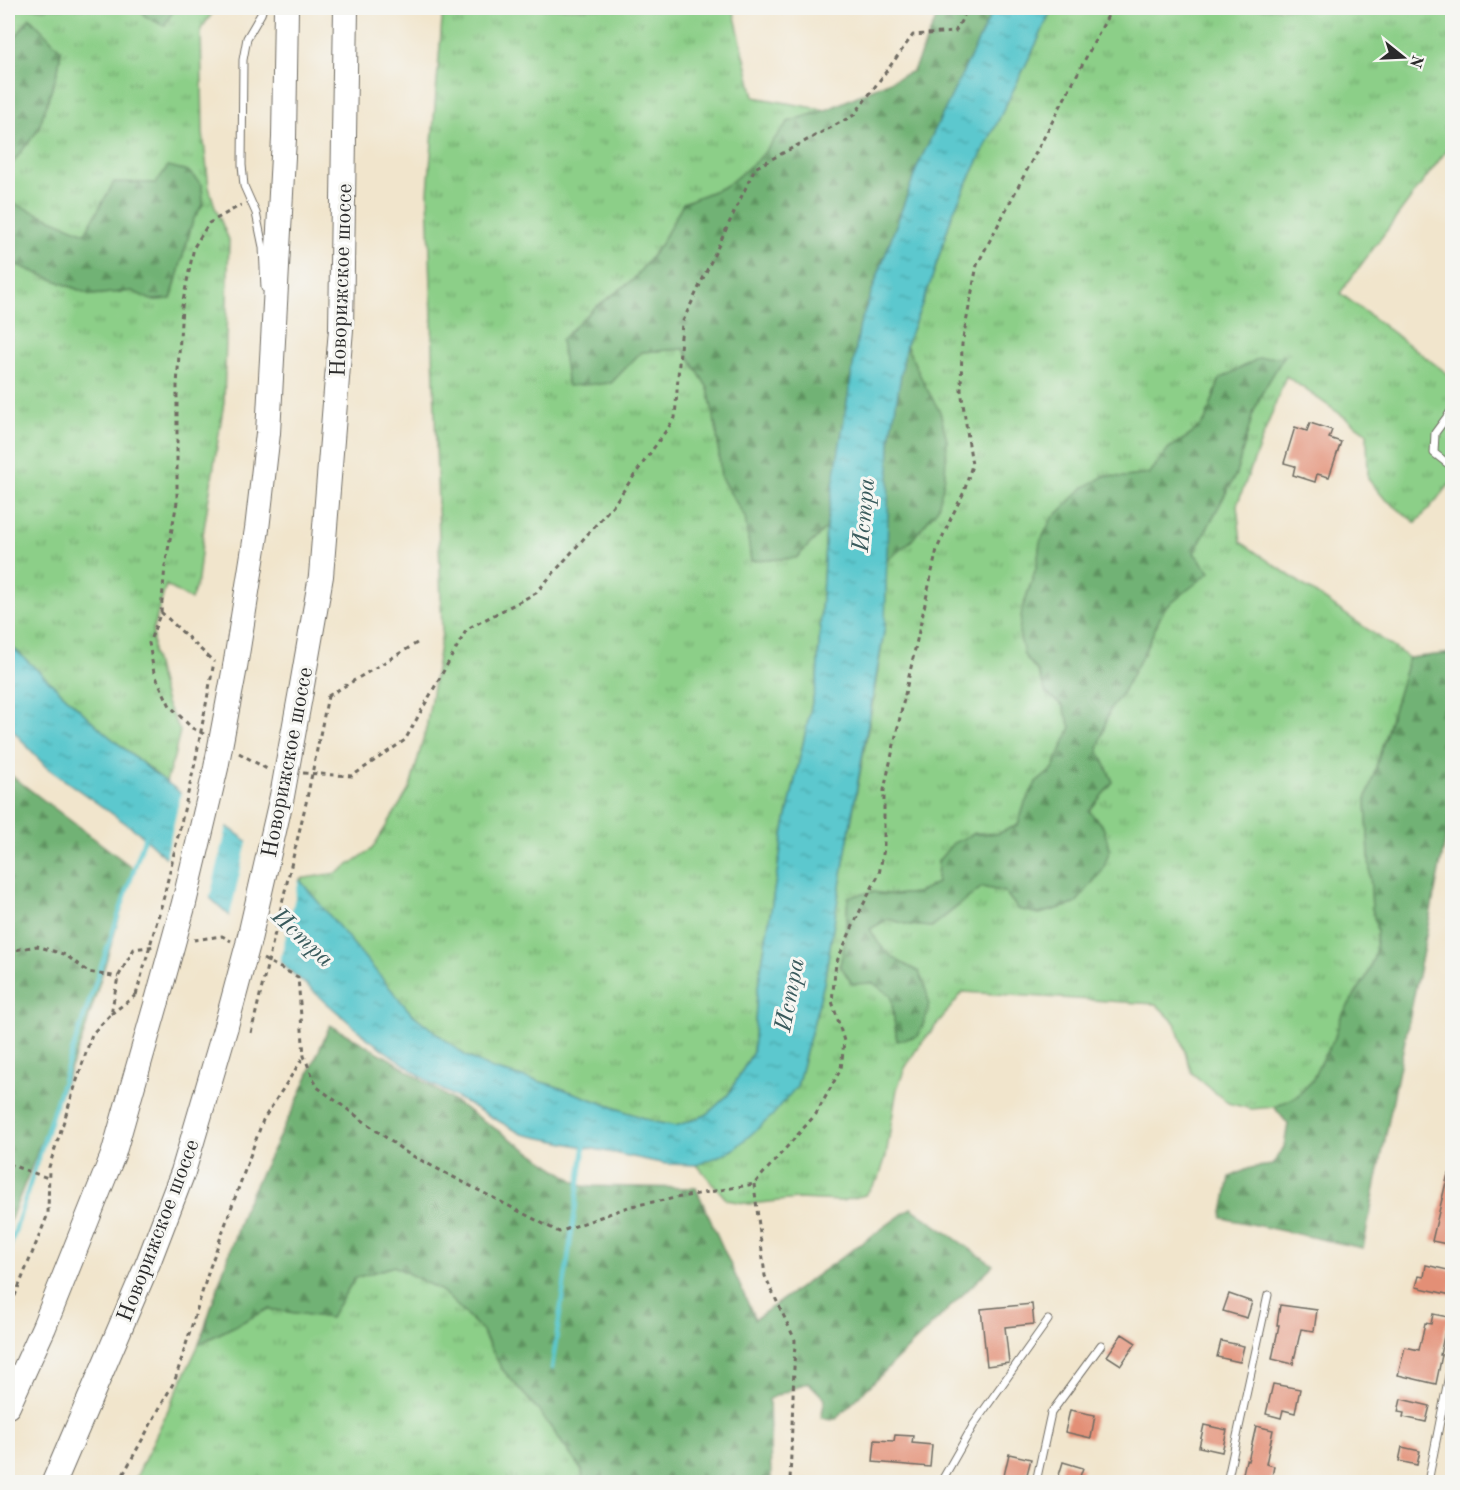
<svg xmlns="http://www.w3.org/2000/svg" width="1460" height="1490" font-family="'Old Standard TT',serif">
<defs>
<pattern id="grass-tufts" width="24" height="20" patternUnits="userSpaceOnUse" patternTransform="scale(1.5)"><rect width="24" height="20" fill="#8ccf88"/><path d="M3 7l-1-3M5 7V3M7 7l1-3M15 17l-1-3M17 17v-4M19 17l1-3" fill="none" stroke="#73a86f"/></pattern>
<pattern id="forest-firs" width="22" height="20" patternUnits="userSpaceOnUse" patternTransform="scale(1.5)"><rect width="22" height="20" fill="#71b274"/><path d="M5 1l3.5 6h-7zM16 11l3.5 6h-7z" fill="#5d915f"/></pattern>
<pattern id="water-ripples" width="26" height="14" patternUnits="userSpaceOnUse" patternTransform="scale(1.5)"><rect width="26" height="14" fill="#5bc8ce"/><path d="M2 4q2-2 4 0t4 0M15 11q2-2 4 0t4 0" fill="none" stroke="#4ba3a7"/></pattern>
</defs>
<rect width="100%" height="100%" fill="#f6f6f2"/>
<filter id="ink" filterUnits="userSpaceOnUse"><feTurbulence type="fractalNoise" baseFrequency=".0167" numOctaves="2"/><feDisplacementMap in="SourceGraphic" scale="12" xChannelSelector="R" yChannelSelector="G"/><feConvolveMatrix kernelMatrix="1 2 1 2 8 2 1 2 1" color-interpolation-filters="sRGB"/></filter>
<filter id="wash" filterUnits="userSpaceOnUse"><feTurbulence type="fractalNoise" baseFrequency=".008" numOctaves="4" result="noise"/><feDisplacementMap in="SourceGraphic" scale="24" xChannelSelector="R" yChannelSelector="G"/><feGaussianBlur stdDeviation="1.35" result="paint"/><feColorMatrix in="noise" values="0 0 0 0 0 0 0 0 0 0 0 0 0 0 0 0 0 1.4 0 .05"/><feComposite in="paint" operator="in"/></filter>
<g filter="url(#wash)">
<rect width="100%" height="100%" fill="#f1e5cc"/>
<path fill="url(#grass-tufts)" stroke="#5c7d5a" stroke-width="1.5" fill-rule="evenodd" d="M 8,8 L 141,8 L 145,16 L 174,9 L 175,8 L 216,8 L 201,29 L 203,133 L 209,187 L 215,207 L 229,240 L 224,402 L 203,535 L 198,580 L 191,600 L 166,585 L 153,630 L 153,654 L 166,703 L 180,731 L 174,757 L 166,782 L 105,733 L 8,643 L 8,257 L 15,264 L 91,295 L 132,291 L 151,300 L 171,299 L 193,220 L 203,204 L 202,184 L 114,183 L 85,234 L 8,201 L 8,169 L 38,130 L 58,70 L 61,51 L 30,18 L 8,47 Z
M 443,8 L 733,8 L 754,97 L 826,110 L 788,122 L 760,158 L 726,186 L 683,203 L 661,244 L 633,280 L 593,309 L 611,383 L 641,352 L 684,349 L 708,388 L 717,433 L 721,478 L 746,517 L 751,561 L 796,558 L 826,528 L 817,680 L 785,825 L 757,993 L 753,1052 L 728,1095 L 706,1115 L 676,1126 L 654,1122 L 552,1085 L 492,1069 L 466,1056 L 411,1013 L 399,1000 L 299,879 L 337,873 L 372,849 L 410,788 L 426,729 L 442,633 L 428,192 Z
M 1052,8 L 1452,8 L 1452,143 L 1340,293 L 1452,377 L 1452,482 L 1416,523 L 1384,498 L 1368,479 L 1367,433 L 1286,376 L 1237,505 L 1241,542 L 1409,658 L 1366,800 L 1372,908 L 1377,930 L 1375,954 L 1367,976 L 1341,1017 L 1334,1040 L 1322,1059 L 1312,1081 L 1296,1097 L 1274,1107 L 1251,1109 L 1228,1103 L 1192,1073 L 1175,1023 L 1156,1004 L 963,992 L 916,1050 L 905,1068 L 897,1089 L 886,1156 L 879,1178 L 865,1195 L 842,1201 L 798,1199 L 750,1204 L 727,1200 L 697,1165 L 733,1150 L 797,1086 L 824,983 L 844,862 L 871,712 L 885,626 L 886,561 L 912,540 L 947,441 L 940,412 L 924,384 L 906,345 L 931,281 L 953,212 L 1039,38 ZM 1283,356 L 1262,393 L 1253,413 L 1236,474 L 1194,553 L 1209,572 L 1164,609 L 1144,653 L 1122,693 L 1109,711 L 1098,749 L 1113,782 L 1089,811 L 1103,827 L 1075,904 L 1039,914 L 1018,909 L 1005,892 L 982,887 L 932,927 L 910,925 L 888,919 L 870,929 L 881,948 L 899,962 L 919,972 L 897,1041 L 891,996 L 873,983 L 840,965 L 845,942 L 848,898 L 872,892 L 894,895 L 917,893 L 937,883 L 938,861 L 975,833 L 997,834 L 1018,825 L 1025,803 L 1036,783 L 1053,769 L 1071,727 L 1063,706 L 1046,693 L 1038,672 L 1024,655 L 1022,610 L 1037,565 L 1040,542 L 1104,476 L 1126,477 L 1149,474 L 1169,448 L 1189,436 L 1205,421 L 1220,379 L 1240,369 Z
M 394,1266 L 442,1291 L 480,1328 L 502,1369 L 539,1411 L 582,1471 L 583,1482 L 134,1482 L 199,1344 L 268,1309 L 330,1318 L 355,1278 Z"/>
<path fill="url(#forest-firs)" stroke="#4e6e50" stroke-width="1.5" d="M 141,8 L 175,8 L 164,26 L 145,16 Z
M 941,8 L 994,8 L 918,165 L 860,324 L 826,528 L 796,558 L 751,561 L 745,517 L 721,478 L 717,433 L 708,388 L 684,349 L 641,352 L 611,383 L 568,386 L 561,340 L 593,309 L 633,280 L 661,244 L 683,203 L 726,186 L 760,158 L 788,122 L 826,110 L 913,71 Z
M 30,18 L 61,50 L 58,70 L 38,130 L 8,169 L 8,47 Z
M 168,166 L 188,171 L 202,185 L 203,204 L 193,220 L 171,299 L 151,300 L 132,291 L 91,295 L 15,264 L 8,257 L 8,201 L 85,233 L 114,182 L 156,183 Z
M 906,345 L 924,384 L 940,412 L 947,441 L 945,476 L 938,508 L 912,540 L 886,561 L 890,440 Z
M 1284,356 L 1262,393 L 1253,413 L 1236,474 L 1194,553 L 1210,572 L 1164,609 L 1144,653 L 1122,693 L 1109,711 L 1098,749 L 1113,782 L 1089,811 L 1103,827 L 1110,849 L 1103,870 L 1075,904 L 1039,914 L 1018,909 L 1005,892 L 982,887 L 931,927 L 910,925 L 888,919 L 870,929 C 882,953 895,960 919,972 C 932,1001 932,1008 918,1036 L 897,1041 L 891,996 L 873,983 L 852,984 L 840,965 L 845,942 L 848,897 L 872,892 L 894,895 L 917,893 L 937,883 L 938,861 L 953,843 L 975,833 L 997,834 L 1018,825 L 1025,803 L 1036,783 L 1053,769 L 1071,727 L 1063,706 L 1046,693 L 1038,672 L 1024,655 L 1019,632 L 1022,610 L 1037,565 L 1040,542 L 1051,520 L 1083,488 L 1104,476 L 1126,477 L 1149,474 L 1169,448 L 1189,436 L 1205,421 L 1220,379 L 1259,358 Z
M 1452,653 L 1452,807 L 1363,1248 L 1222,1218 L 1230,1177 L 1250,1168 L 1272,1165 L 1284,1147 L 1288,1124 L 1274,1107 L 1296,1097 L 1312,1081 L 1322,1059 L 1334,1040 L 1341,1017 L 1367,976 L 1375,954 L 1377,930 L 1372,908 L 1366,800 L 1409,658 Z
M 8,773 L 134,869 L 83,1037 L 8,1226 Z
M 330,1025 L 390,1059 L 582,1186 L 696,1188 L 755,1319 L 911,1208 L 993,1265 L 836,1419 L 821,1418 L 825,1399 L 808,1382 L 769,1399 L 771,1482 L 583,1482 L 582,1470 L 539,1411 L 502,1369 L 480,1328 L 442,1291 L 394,1266 L 355,1278 L 330,1318 L 268,1309 L 199,1344 L 245,1205 L 297,1101 Z"/>
<path fill="url(#water-ripples)" stroke="#437a7c" stroke-width="1.5" d="M 994,8 L 1052,8 L 1039,38 L 953,212 L 931,281 L 906,345 L 890,440 L 885,626 L 844,862 L 824,983 L 797,1086 L 772,1116 L 733,1150 L 697,1165 L 666,1164 L 522,1134 L 432,1084 L 367,1038 L 288,969 L 138,832 L 46,767 L 8,725 L 8,643 L 105,733 L 154,773 L 299,879 L 400,1000 L 411,1013 L 466,1056 L 492,1069 L 552,1085 L 654,1122 L 676,1126 L 706,1115 L 728,1095 L 753,1052 L 757,993 L 785,825 L 817,680 L 826,528 L 860,324 L 918,165 Z"/>
<path fill="#f1e5cc" d="M 182,789 L 228,823 L 209,901 L 165,861 Z
M 248,838 L 300,876 L 279,965 L 229,919 Z"/>
<g fill="none" stroke-linecap="round" stroke-linejoin="round">
<path stroke="#5bc8ce" stroke-width="4.5" d="M 8,1253 L 72,1052 L 146,834
M 552,1368 L 585,1142"/>
</g>
<g id="blocks">
<path fill="#e38f76" d="M 1310,423 L 1332,430 L 1329,438 L 1341,442 L 1329,477 L 1317,474 L 1315,482 L 1293,475 L 1295,466 L 1284,463 L 1295,427 L 1307,431 Z
M 1448,1174 L 1452,1175 L 1452,1245 L 1432,1241 Z
M 1426,1265 L 1452,1271 L 1452,1287 L 1451,1295 L 1416,1287 L 1419,1276 L 1424,1277 Z
M 1229,1294 L 1252,1302 L 1247,1318 L 1223,1311 Z
M 1032,1304 L 1034,1324 L 1005,1327 L 1009,1363 L 987,1366 L 981,1309 Z
M 1280,1305 L 1317,1310 L 1314,1331 L 1301,1329 L 1293,1364 L 1272,1359 L 1279,1325 L 1277,1325 Z
M 1433,1314 L 1448,1317 L 1440,1355 L 1442,1355 L 1436,1384 L 1398,1375 L 1405,1347 L 1419,1350 L 1425,1323 L 1431,1324 Z
M 1122,1334 L 1136,1343 L 1121,1365 L 1107,1356 Z
M 1221,1341 L 1244,1346 L 1240,1362 L 1217,1357 Z
M 1273,1384 L 1300,1389 L 1295,1413 L 1283,1410 L 1281,1418 L 1266,1414 Z
M 1401,1399 L 1430,1406 L 1426,1422 L 1403,1417 L 1404,1413 L 1398,1412 Z
M 1070,1410 L 1095,1415 L 1091,1438 L 1065,1432 Z
M 1204,1425 L 1227,1430 L 1222,1452 L 1199,1447 Z
M 1256,1426 L 1273,1430 L 1266,1464 L 1274,1466 L 1271,1482 L 1241,1482 L 1246,1460 L 1248,1461 Z
M 895,1435 L 913,1436 L 912,1443 L 932,1445 L 930,1467 L 873,1462 L 875,1440 L 894,1441 Z
M 1402,1447 L 1420,1451 L 1417,1465 L 1399,1461 Z
M 1009,1454 L 1031,1459 L 1025,1482 L 1012,1482 L 1003,1480 Z
M 1063,1462 L 1083,1468 L 1078,1482 L 1057,1482 Z"/>
</g>
</g>
<g filter="url(#ink)">
<use href="#blocks" fill-opacity="0" stroke="#706c63" stroke-width="1.5"/>
<g fill="none" stroke-linecap="round" stroke-linejoin="round">
<g stroke="#706c63" stroke-width="9">
<path id="service" d="M 263,8 L 261,14 L 247,38 L 243,60 L 242,165 L 244,186 L 256,213 L 263,247 L 265,288
M 1452,410 L 1435,433 L 1434,453 L 1452,467
M 941,1482 L 974,1424 L 1048,1320
M 1036,1482 L 1051,1413 L 1101,1345
M 1227,1482 L 1268,1295
M 1428,1482 L 1452,1360"/>
</g>
<g stroke="#706c63" stroke-width="26">
<path id="motorway" d="M 235,667 L 257,529 L 268,433 L 284,138 L 286,8
M 301,691 L 321,576 L 341,329 L 346,8
M 8,1406 L 44,1327 L 113,1155 L 157,1001
M 54,1482 L 148,1263 L 183,1172 L 226,1026"/>
</g>
<path stroke="#706c63" stroke-width="3" stroke-dasharray="4.5 4.5" stroke-linecap="butt" d="M 161,612 L 214,662
M 328,696 L 417,643
M 204,734 L 192,728 L 170,706 L 154,673 L 149,643 L 161,612 L 165,566 L 177,502 L 177,386 L 182,306 L 194,247 L 209,223 L 241,205
M 239,753 L 267,769
M 303,773 L 352,776 L 405,740 L 467,629 L 536,593 L 614,504 L 675,418 L 682,323 L 755,168 L 854,115 L 913,35 L 955,32 L 968,8
M 194,940 L 222,936 L 231,941
M 8,949 L 15,950 L 37,946 L 66,955 L 88,972 L 118,977
M 263,959 L 298,977 L 304,1056 L 317,1087 L 407,1153 L 559,1232 L 631,1206 L 754,1184 L 816,1114 L 841,1069 L 844,1041 L 832,1001 L 836,963 L 859,913 L 879,874 L 884,849 L 884,790 L 937,549 L 951,518 L 964,492 L 972,465 L 961,390 L 962,344 L 977,265 L 1112,8
M 111,1014 L 136,995
M 8,1164 L 48,1178
M 754,1184 L 765,1276 L 795,1340 L 790,1482
M 8,1313 L 48,1214 L 49,1167 L 92,1034 L 111,1014 L 118,977 L 134,949 L 155,946
M 119,1482 L 175,1380 L 210,1267 L 263,1120 L 304,1056"/>
<use href="#service" stroke="#fff" stroke-width="7"/>
<use href="#motorway" stroke="#fff" stroke-width="24"/>
<g stroke="#706c63" stroke-width="26" stroke-linecap="butt">
<path id="motorway-bridge" d="M 157,1001 L 184,903 L 216,768 L 235,667
M 226,1026 L 248,944 L 282,796 L 301,691"/>
</g>
<path stroke="#706c63" stroke-width="3" stroke-dasharray="4.5 4.5" stroke-linecap="butt" d="M 136,995 L 164,896 L 195,763 L 214,662
M 251,1033 L 306,803 L 328,696"/>
<use href="#motorway-bridge" stroke="#fff" stroke-width="24"/>
</g>
</g>
<g text-anchor="middle" stroke-width="6" stroke-linejoin="round" paint-order="stroke">
<g font-size="22" fill="#2b2b2b" stroke="#f6f6f2">
<text transform="translate(340 280) rotate(-88)" y="8">Новорижское шоссе</text>
<text transform="translate(286 762) rotate(-79)" y="8">Новорижское шоссе</text>
<text transform="translate(157 1230) rotate(-69)" y="8">Новорижское шоссе</text>
</g>
<g font-size="24" font-style="italic" fill="#395a5c" stroke="#f6f6f2">
<text transform="translate(863 515) rotate(-85)" y="8">Истра</text>
<text transform="translate(303 937) rotate(43)" y="8">Истра</text>
<text transform="translate(789 995) rotate(-79)" y="8">Истра</text>
</g>
</g>
<rect width="1460" height="1490" fill="none" stroke="#f6f6f2" stroke-width="30"/>
<g transform="translate(1403 57) rotate(108)" stroke="#f6f6f2" stroke-width="4.5" paint-order="stroke">
<path d="M0-4.5L10 22L0 15L-10 22Z" fill="#2b2b2b"/>
<text y="-9" font-size="16" font-weight="bold" text-anchor="middle" fill="#2b2b2b">N</text>
</g>
</svg>
